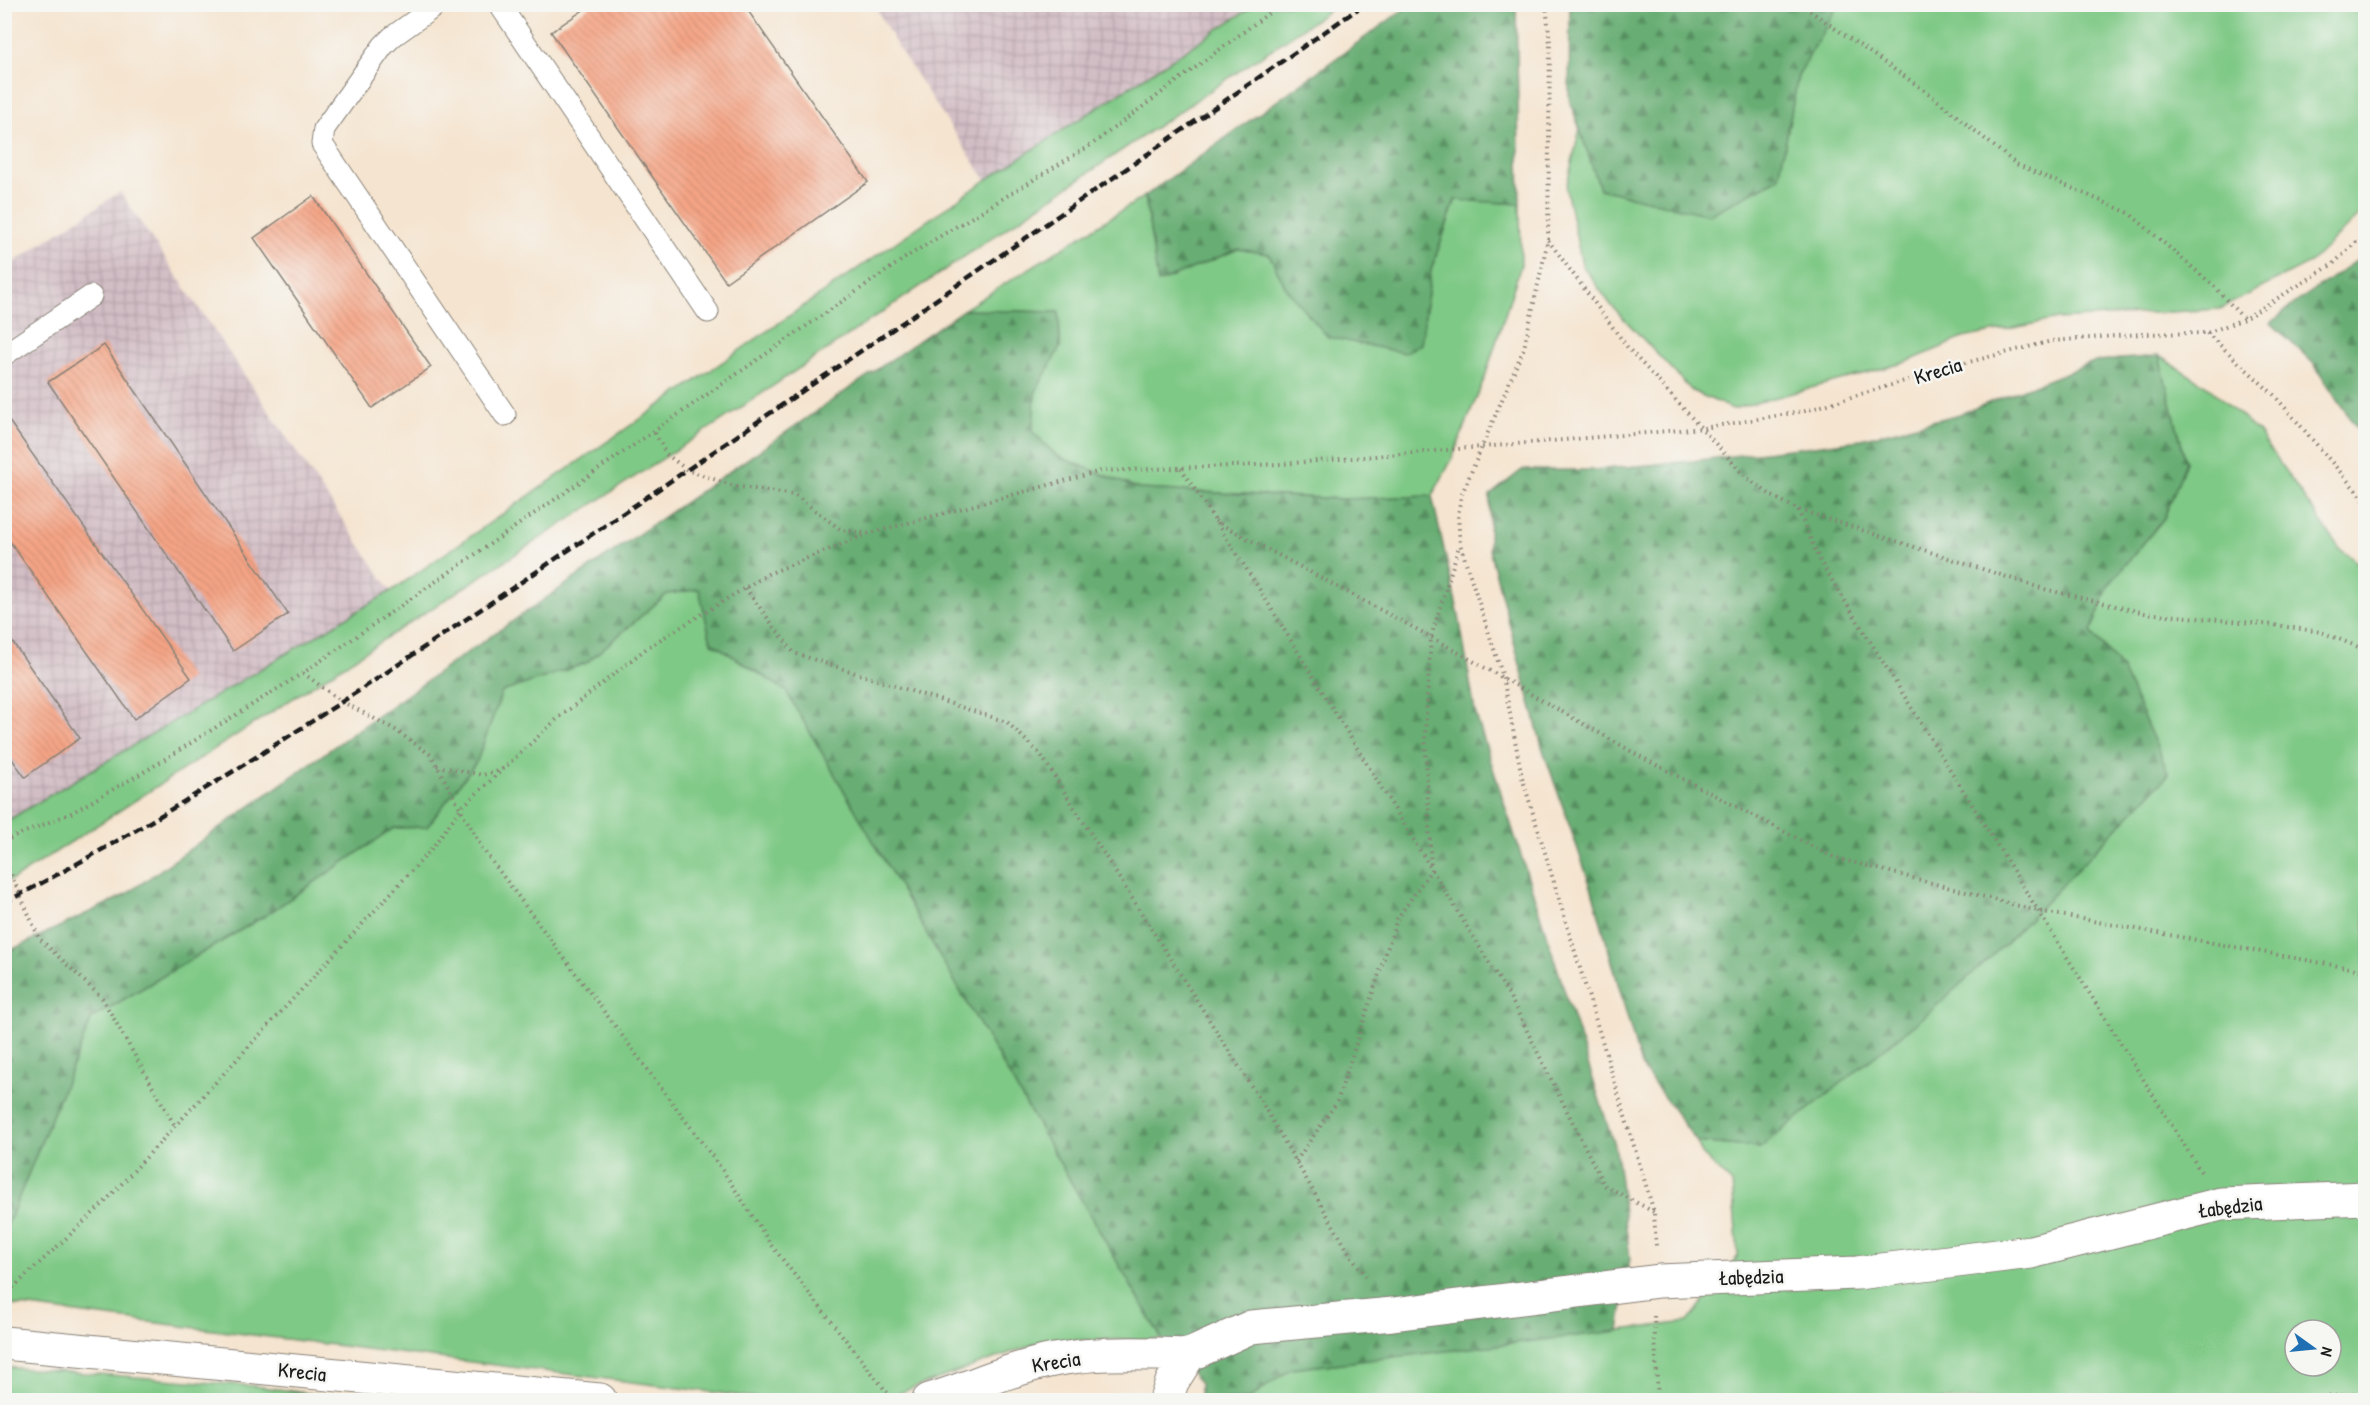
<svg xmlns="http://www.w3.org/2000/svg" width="2370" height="1405" font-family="'Patrick Hand',sans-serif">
<defs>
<pattern id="industrial-grid" width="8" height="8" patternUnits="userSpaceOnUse" patternTransform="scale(1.5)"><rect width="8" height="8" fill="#d2bdc5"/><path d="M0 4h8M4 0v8" fill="none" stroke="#b4a2a9"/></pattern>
<pattern id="forest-firs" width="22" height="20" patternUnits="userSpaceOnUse" patternTransform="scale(1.5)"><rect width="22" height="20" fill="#67ad73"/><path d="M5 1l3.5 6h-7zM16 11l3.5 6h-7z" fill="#548c5e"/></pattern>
<pattern id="building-back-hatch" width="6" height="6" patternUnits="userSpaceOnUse" patternTransform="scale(1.5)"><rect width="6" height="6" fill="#f5a485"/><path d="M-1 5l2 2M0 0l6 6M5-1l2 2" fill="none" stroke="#d18d72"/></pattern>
</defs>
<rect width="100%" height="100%" fill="#f6f6f2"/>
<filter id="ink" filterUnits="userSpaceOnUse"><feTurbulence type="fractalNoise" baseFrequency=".0167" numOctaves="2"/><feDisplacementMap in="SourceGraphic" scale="12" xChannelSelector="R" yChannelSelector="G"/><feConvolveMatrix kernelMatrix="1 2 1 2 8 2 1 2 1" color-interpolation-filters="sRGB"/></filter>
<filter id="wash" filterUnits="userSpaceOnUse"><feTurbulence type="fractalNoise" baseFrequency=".008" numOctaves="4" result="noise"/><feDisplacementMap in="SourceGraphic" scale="24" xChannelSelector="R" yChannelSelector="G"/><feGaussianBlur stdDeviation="1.35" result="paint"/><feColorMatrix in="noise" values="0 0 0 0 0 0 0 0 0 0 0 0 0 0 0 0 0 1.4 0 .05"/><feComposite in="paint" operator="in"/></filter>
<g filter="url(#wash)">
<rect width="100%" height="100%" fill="#f5e4cf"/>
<path fill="url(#industrial-grid)" d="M 874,5 L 1253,5 L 986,180 L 899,49 Z
M 120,192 L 391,591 L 5,822 L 5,268 Z"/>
<path fill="#7fc986" stroke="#4e7251" stroke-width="1.5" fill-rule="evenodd" d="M 1255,5 L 1337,5 L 721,421 L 14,879 L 5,882 L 5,822 L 391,591 L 986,180 Z
M 1838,5 L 2365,5 L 2365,210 L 2310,263 L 2220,309 L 2058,319 L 1963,338 L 1907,362 L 1733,409 L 1692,391 L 1611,305 L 1582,265 L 1566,188 L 1580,128 L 1600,189 L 1778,178 L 1798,76 Z
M 1145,196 L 1158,283 L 1238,249 L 1269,254 L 1287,290 L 1421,344 L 1431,270 L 1456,199 L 1520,204 L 1521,265 L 1485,377 L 1451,461 L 1432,496 L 1347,499 L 1139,489 L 1056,456 L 1032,432 L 1035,393 L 1060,347 L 1059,312 L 963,310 Z
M 2159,356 L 2207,386 L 2258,432 L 2340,549 L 2365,568 L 2365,1400 L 1247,1400 L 1290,1369 L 1688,1322 L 1738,1256 L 1732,1183 L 1702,1154 L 1697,1142 L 1760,1148 L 2122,669 L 2091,632 L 2108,586 L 2164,518 L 2186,462 ZM 2295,1330 L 2331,1330 L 2331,1366 L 2295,1366 Z
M 700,589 L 711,642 L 786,690 L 1162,1339 L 1043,1341 L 880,1400 L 775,1400 L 5,1304 L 5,1231 L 92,1018 L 266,915 L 394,828 L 427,827 L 477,761 L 502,692 L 586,663 L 667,594 Z
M 5,1367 L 255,1386 L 360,1400 L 5,1400 Z"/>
<path fill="url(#forest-firs)" stroke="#426448" stroke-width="1.5" d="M 1410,5 L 1516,5 L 1520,204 L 1455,200 L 1431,270 L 1421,344 L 1404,353 L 1328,337 L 1287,290 L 1269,254 L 1238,249 L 1158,283 L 1145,196 Z
M 1570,5 L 1838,5 L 1798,76 L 1779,178 L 1709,215 L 1600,189 L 1569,98 Z
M 2365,255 L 2365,441 L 2314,364 L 2271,323 L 2295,303 Z
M 963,310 L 1059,312 L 1060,347 L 1035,393 L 1033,432 L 1057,456 L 1139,489 L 1340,499 L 1432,496 L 1459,616 L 1475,712 L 1616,1151 L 1630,1258 L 1619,1331 L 1291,1369 L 1247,1400 L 1200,1400 L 1200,1383 L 1162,1339 L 786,691 L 711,642 L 699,589 L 667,594 L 586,663 L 502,692 L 477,761 L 427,827 L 394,828 L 266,915 L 92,1018 L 5,1231 L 5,953 L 125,895 L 442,670 Z
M 2159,356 L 2186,462 L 2164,518 L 2108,586 L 2091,632 L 2122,669 L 2169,774 L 2003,946 L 1924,1017 L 1760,1148 L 1697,1142 L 1641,1066 L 1592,890 L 1543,750 L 1489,549 L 1490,495 L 1522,470 L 1593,470 L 1692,461 L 1853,441 L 1960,414 L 2096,361 Z"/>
<g id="blocks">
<path fill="url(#building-back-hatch)" d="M 591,5 L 744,5 L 868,182 L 726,282 L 551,32 Z
M 313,196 L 431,367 L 372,408 L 254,238 Z
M 104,345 L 288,614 L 233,651 L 48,382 Z
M 4,414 L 191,678 L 134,719 L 4,533 Z
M 4,630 L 80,738 L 25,777 L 4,748 Z"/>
</g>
</g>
<g filter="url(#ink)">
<use href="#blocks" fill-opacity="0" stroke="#888076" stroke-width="1.5"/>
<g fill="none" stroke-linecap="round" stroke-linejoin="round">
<g stroke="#888076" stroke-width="23">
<path id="service" d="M 438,4 L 392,37 L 383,46 L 324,129 L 322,144 L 505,415
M 499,4 L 708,312
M 4,355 L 91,296"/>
</g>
<g stroke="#888076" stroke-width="35">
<path id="minor" d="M 4,1343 L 600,1400
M 929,1400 C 963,1390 995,1375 1029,1366 C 1079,1351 1136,1353 1189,1355
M 1166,1400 L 1172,1382 L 1189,1355 L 1251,1327 L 1393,1314 L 1659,1281 L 1857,1273 L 2031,1252 L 2221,1204 L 2366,1198"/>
</g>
<path stroke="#888076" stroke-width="4" stroke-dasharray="1.5 4.5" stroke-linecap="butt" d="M 1546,4 L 1550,44 L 1548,239 L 1524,348 L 1461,496 L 1458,515 L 1460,544 L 1503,677 L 1522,777 L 1654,1212 L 1656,1246
M 1800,4 L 1927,92 L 2016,164 L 2129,213 L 2214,286 L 2244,319
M 1548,240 L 1628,348 L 1746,477 L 1772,496 L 1797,509 L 2044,589 L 2145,613 L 2274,625 L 2321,632 L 2366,650
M 2207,333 L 2274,395 L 2366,502
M 655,433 L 666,454 L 687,470 L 734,486 L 795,495 L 841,530 L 866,533
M 1181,468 L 1258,587 L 1509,995 L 1604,1185 L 1654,1212
M 1798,510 L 1820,561 L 2201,1172
M 1215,521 L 1431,637 L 1643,758 L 1833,857 L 2038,911 L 2366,971
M 745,588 L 794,653 L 1007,722 L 1041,755 L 1262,1103 L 1351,1256 L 1369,1280
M 303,673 L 341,701 L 394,729 L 431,755 L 482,848 L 721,1168 L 772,1246 L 893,1400
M 437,766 L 483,775 L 502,769
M 4,841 L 71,813 L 149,769 L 303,673 L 911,254 L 1091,145 L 1281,4
M 4,858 L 39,938 L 102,998 L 175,1126
M 1296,1161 L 1337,1102 L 1397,919 L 1431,870 L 1425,733 L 1431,637 L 1459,546
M 4,1296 L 103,1204 L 429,852 L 461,808 L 556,720 L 648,647 L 768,574 L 867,534 L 1101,471 L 1282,464 L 1704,428 L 1805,411 L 1961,364 L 2052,341 L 2141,334 L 2207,333 L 2244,319 L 2333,264 L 2366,233
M 1654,1316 L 1658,1400
M 2293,1400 L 2366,1393"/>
<use href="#service" stroke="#fff" stroke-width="21"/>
<use href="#minor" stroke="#fff" stroke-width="33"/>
<path stroke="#1c1c1c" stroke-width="4.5" stroke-dasharray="9 4.5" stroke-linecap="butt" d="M 4,903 C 210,796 402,662 594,533 C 852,358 1109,181 1365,4"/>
</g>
</g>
<g text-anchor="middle" stroke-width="5" stroke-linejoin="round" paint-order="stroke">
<g font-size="21" fill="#1c1c1c" stroke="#f6f6f2">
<text transform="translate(1938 371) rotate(-17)" y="7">Krecia</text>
<text transform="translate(2230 1207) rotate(-7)" y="7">Łabędzia</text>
<text transform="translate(1751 1277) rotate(-2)" y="7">Łabędzia</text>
<text transform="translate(1056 1362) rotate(-9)" y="7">Krecia</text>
<text transform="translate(302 1372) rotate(6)" y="7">Krecia</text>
</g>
</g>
<rect width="2370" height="1405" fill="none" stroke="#f6f6f2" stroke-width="24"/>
<g transform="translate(2313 1348) rotate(105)"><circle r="28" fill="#f6f6f2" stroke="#9f9f9c" stroke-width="1.5"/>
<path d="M0-4.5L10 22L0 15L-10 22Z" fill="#1f6fb2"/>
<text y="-9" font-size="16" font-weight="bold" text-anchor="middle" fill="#1c1c1c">N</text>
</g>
</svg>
